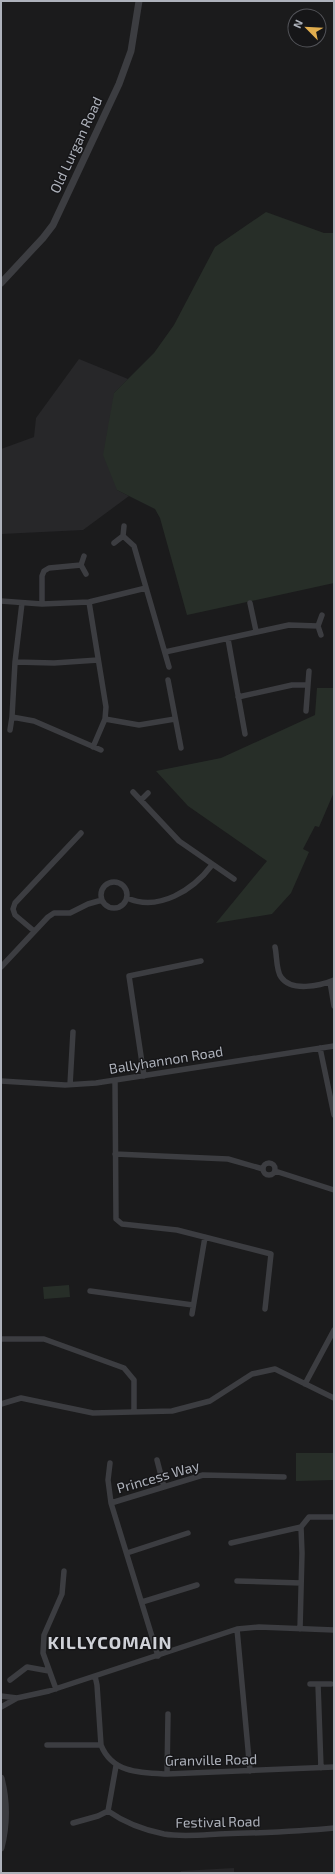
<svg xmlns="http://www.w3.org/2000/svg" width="335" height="1874" font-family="'Exo 2',sans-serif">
<rect width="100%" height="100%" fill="#1b1b1c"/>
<path fill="#272729" d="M 79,359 L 128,379 L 114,393 L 117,490 L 129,496 L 83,530 L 1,534 L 1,449 L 34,437 L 36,418 Z
M 234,1868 L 234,1873 L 180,1873 L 181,1871 Z"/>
<path fill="#272e28" d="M 266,212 L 324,233 L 334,233 L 334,583 L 187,615 L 160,518 L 155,509 L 117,490 L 103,455 L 114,393 L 154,353 L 174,325 L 215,247 Z
M 317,688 L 334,688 L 334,792 L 319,827 L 315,826 L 303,849 L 309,852 L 291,893 L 272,914 L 216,923 L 267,861 L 188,806 L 156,771 L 221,758 L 315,715 Z
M 69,1285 L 70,1297 L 44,1299 L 43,1287 Z
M 296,1453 L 334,1453 L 334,1480 L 296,1481 Z"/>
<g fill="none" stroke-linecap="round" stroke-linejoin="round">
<path stroke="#3c3d41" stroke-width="5.5" d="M 123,536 L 134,546 L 169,667
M 114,543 L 123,536 L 124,526
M 84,556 L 81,565 L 86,574
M 1,601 L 42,604 L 89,602 L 146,588
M 89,602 L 106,707 L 105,719 L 93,747
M 250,603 L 256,631
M 42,604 L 42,576 L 44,571 L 49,568 L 81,565
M 321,635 L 318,626 L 322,615
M 228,639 L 245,734
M 165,652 L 289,625 L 318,626
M 15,662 L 54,663 L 98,660
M 168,680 L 181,748
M 238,697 L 292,685 L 308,685
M 306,711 L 309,671
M 12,717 L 34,721 L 101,750
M 105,719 L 139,725 L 175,719
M 10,730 L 12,717 L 15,662 L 22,603
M 133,792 L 179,841 L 234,879
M 141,800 L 148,793
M101 895a13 13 0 1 1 26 0a13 13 0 1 1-26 0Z
M 127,898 C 159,912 193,890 212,865
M 34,931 L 15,915 L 13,909 L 15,903 L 81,833
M 275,947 C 277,955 276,971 281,977 C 291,992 320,986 334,980
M 1,967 L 48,917 L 54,913 L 70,913 L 88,904 L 102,900
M 330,982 L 334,1006
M 320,1048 L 334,1115
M 144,1076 L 129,976 L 201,961
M 1,1081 L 65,1085 L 96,1083 L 334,1046
M 115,1081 L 116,1219 L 122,1224 L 177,1230 L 271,1254 L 265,1309
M 70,1085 L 73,1032
M 115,1154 L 228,1159 L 263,1169
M263 1169a6 6 0 1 1 12 0a6 6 0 1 1-12 0Z
M 275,1171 L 334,1190
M 90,1291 L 193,1305
M 192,1314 L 205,1237
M 1,1339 L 44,1339 L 124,1368 L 134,1380 L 134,1411
M 305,1384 L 334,1330
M 1,1404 L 21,1398 L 93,1413 L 172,1411 L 210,1401 L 252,1374 L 275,1369 L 334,1398
M 157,1460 L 164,1487
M 110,1463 L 108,1480 L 111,1503 L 158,1656
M 111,1503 L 203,1475 L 284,1477
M 231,1543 L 301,1527 L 309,1517 L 334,1517
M 127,1553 L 188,1533
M 237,1581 L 301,1583
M 142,1602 L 197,1585
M 237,1629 L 250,1771
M 300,1629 L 302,1553 L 301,1527
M 95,1676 L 97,1685 L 101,1745 C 112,1773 140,1773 167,1774 L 334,1767
M 10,1680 L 27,1667 L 49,1671
M 310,1684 L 331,1684
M 318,1684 L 321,1768
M 56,1689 L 43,1653 L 44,1635 L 62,1594 L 64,1571
M 1,1696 L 17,1698
M 1,1707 L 17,1698 L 49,1691 L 237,1629 L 259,1627 L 334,1630
M 47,1745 L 101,1745
M 167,1774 L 168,1714
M 108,1811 C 125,1823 144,1830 164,1834 C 181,1837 201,1835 219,1834 C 257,1833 295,1832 334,1828
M 73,1823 L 98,1816 L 108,1811 L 116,1766"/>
<path stroke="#3c3d41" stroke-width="7" d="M 1,283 L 43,238 L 53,225 L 119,84 L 131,51 L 139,1
M 1,1778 C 7,1801 7,1824 1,1848"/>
</g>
<g text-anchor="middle" stroke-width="3" stroke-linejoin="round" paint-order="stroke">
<g font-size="14" fill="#aeb2bb" stroke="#161618">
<text transform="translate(76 145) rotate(-65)" y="5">Old Lurgan Road</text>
<text transform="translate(166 1060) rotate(-9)" y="5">Ballyhannon Road</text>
<text transform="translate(158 1477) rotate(-16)" y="5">Princess Way</text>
<text transform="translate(211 1760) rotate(-1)" y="5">Granville Road</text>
<text transform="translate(218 1822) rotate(-1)" y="5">Festival Road</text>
</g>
<g font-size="18" font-weight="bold" letter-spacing="1" fill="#cfd1d7" stroke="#161618">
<text x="110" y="1649">KILLYCOMAIN</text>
</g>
</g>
<rect width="335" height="1874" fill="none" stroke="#aeb2bb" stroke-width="4"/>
<g transform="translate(307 28) rotate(294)"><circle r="19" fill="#161618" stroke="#535459"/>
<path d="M0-3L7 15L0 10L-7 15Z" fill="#e1ad4e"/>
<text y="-6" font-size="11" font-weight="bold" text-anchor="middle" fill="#aeb2bb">N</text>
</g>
</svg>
